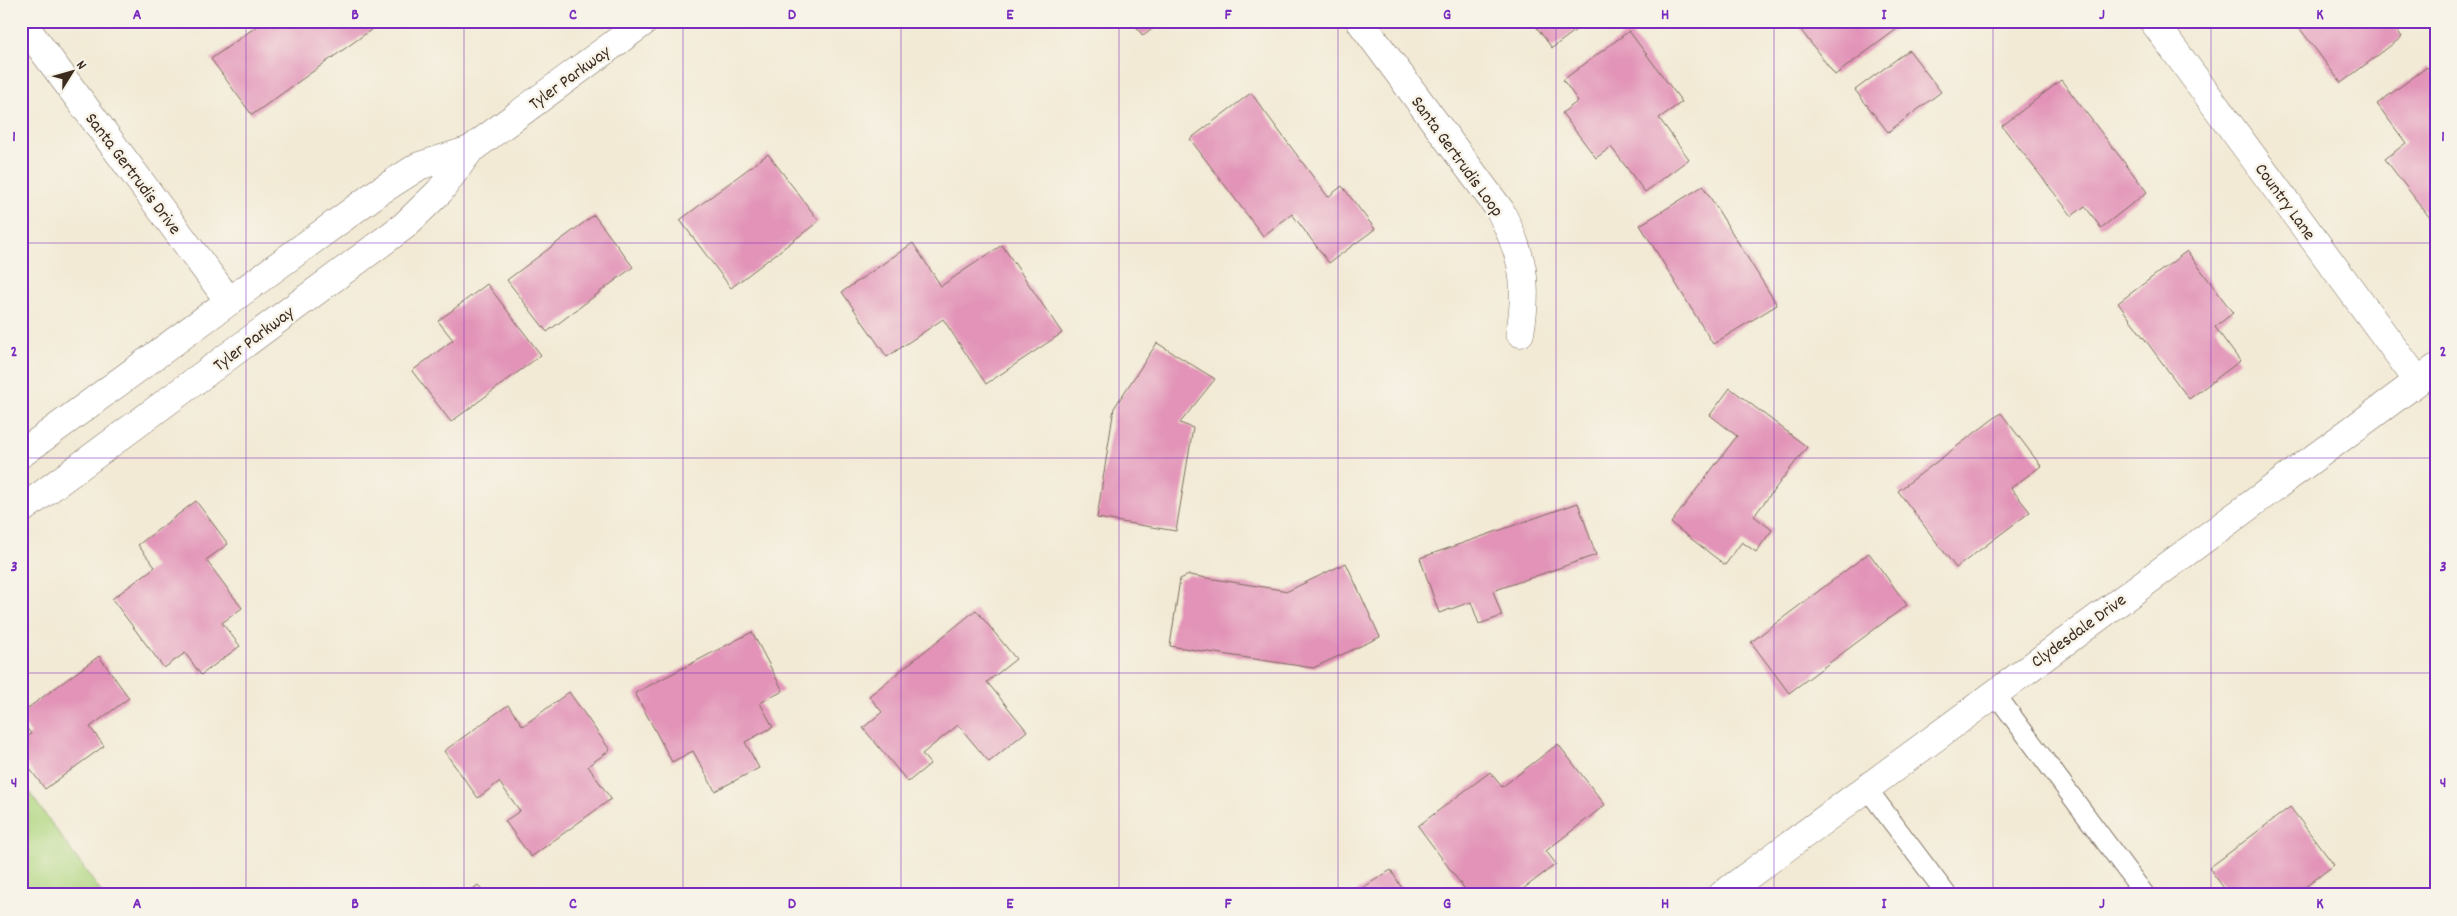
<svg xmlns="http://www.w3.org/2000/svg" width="2457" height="916" font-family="Dekko,sans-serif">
<rect width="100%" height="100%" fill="#f7f3e8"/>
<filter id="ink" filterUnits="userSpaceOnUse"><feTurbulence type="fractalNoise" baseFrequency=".02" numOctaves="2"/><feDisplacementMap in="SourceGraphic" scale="10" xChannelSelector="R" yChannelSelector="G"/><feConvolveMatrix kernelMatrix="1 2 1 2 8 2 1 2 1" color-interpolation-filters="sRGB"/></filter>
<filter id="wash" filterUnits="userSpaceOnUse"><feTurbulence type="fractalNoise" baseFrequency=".0096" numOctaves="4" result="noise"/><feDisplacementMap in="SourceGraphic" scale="20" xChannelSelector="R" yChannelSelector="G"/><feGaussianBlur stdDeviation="1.12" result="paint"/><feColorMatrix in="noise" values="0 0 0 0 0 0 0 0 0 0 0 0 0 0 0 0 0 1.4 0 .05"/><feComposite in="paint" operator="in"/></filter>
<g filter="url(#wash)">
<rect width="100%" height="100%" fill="#f2ead5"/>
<path fill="#b0d781" stroke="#768050" d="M 21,781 L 103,895 L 21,895 Z"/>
<g id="blocks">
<path fill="#e293b7" d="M 264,21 L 371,21 L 375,27 L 252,115 L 211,59 Z
M 1132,21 L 1163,21 L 1143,36 Z
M 1532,21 L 1588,21 L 1552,48 Z
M 1794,21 L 1891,21 L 1897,29 L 1835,75 Z
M 2294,21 L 2391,21 L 2402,37 L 2341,83 Z
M 1629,31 L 1682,102 L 1659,118 L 1689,159 L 1645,192 L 1611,147 L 1596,158 L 1562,113 L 1578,101 L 1563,80 Z
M 1909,50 L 1941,92 L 1888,132 L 1855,90 Z
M 2427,67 L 2436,79 L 2436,220 L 2433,222 L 2385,159 L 2406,143 L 2377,104 Z
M 2061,80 L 2147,192 L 2101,228 L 2085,206 L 2072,216 L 2002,126 Z
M 1251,93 L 1328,197 L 1342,186 L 1375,229 L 1329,263 L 1292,214 L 1263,236 L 1190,139 Z
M 768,154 L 819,221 L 731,288 L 680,220 Z
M 1703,186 L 1777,305 L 1713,344 L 1640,225 Z
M 594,215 L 633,267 L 547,332 L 507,280 Z
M 913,243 L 941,286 L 1002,245 L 1062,333 L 986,384 L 943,319 L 887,357 L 842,292 Z
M 2187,251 L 2233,313 L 2215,327 L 2240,361 L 2189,399 L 2118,303 Z
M 487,284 L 541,355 L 451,422 L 412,371 L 453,340 L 438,321 Z
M 1157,343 L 1215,379 L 1180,423 L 1193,428 L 1176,531 L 1097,518 L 1114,408 Z
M 1730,388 L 1807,447 L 1754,516 L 1772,530 L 1756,552 L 1742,542 L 1725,565 L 1671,523 L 1737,436 L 1710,415 Z
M 2001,413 L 2041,466 L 2011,488 L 2030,512 L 1956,568 L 1898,491 Z
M 196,501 L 228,544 L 206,560 L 242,608 L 222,623 L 240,646 L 201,675 L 185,653 L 164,668 L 112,599 L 155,567 L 138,545 Z
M 1578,503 L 1596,555 L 1493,591 L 1502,616 L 1479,624 L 1471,602 L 1439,613 L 1420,558 Z
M 1869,553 L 1907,605 L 1789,693 L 1751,642 Z
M 1346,563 L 1380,637 L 1313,668 L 1170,646 L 1180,579 L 1189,575 L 1288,591 Z
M 976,610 L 1016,659 L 987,682 L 1027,731 L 989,762 L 958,725 L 922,754 L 930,764 L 908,782 L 863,728 L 882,712 L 869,696 Z
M 752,632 L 783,691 L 760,703 L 773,727 L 745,742 L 759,768 L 715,791 L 693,751 L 672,762 L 635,693 Z
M 99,656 L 129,698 L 90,727 L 104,746 L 45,789 L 21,757 L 21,741 L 31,734 L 21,720 L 21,713 Z
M 569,692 L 610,750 L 588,766 L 611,799 L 531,857 L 505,821 L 520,811 L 499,782 L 478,798 L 444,751 L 508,705 L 523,726 Z
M 1558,744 L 1605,805 L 1546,851 L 1556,864 L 1515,895 L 1469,895 L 1418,826 L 1490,772 L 1502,787 Z
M 2290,807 L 2334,865 L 2295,895 L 2229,895 L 2209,868 Z
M 1391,870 L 1406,895 L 1351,895 Z
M 478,885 L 485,895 L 465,895 Z"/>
</g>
</g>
<g filter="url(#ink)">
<use href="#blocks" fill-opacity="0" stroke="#7b6d5e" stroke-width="1"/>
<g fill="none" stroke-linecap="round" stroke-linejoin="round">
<g stroke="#7b6d5e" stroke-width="21">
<path id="service" d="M 1994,692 L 2145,895
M 1866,787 L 1947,895"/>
</g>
<g stroke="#7b6d5e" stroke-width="29">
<path id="minor" d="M 21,21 L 229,301
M 1360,21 L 1500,210 C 1523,257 1529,281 1520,333
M 2153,21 L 2418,381"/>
</g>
<g stroke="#7b6d5e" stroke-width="29">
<path id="tertiary" d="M 21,454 L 377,193 L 419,166 L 470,150
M 21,510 L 404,226 L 440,191 L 470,150 L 645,21
M 1722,895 L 2436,368"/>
</g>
<use href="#service" stroke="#fff" stroke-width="19"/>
<use href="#minor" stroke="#fff" stroke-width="28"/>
<use href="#tertiary" stroke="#fff" stroke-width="28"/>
</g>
</g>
<path fill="none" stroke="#7b2cbf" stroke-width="1" stroke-opacity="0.55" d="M 246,21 L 246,895M 464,21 L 464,895M 683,21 L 683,895M 901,21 L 901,895M 1119,21 L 1119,895M 1338,21 L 1338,895M 1556,21 L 1556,895M 1774,21 L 1774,895M 1993,21 L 1993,895M 2211,21 L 2211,895M 21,243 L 2436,243M 21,458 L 2436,458M 21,673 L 2436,673"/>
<g text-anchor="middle" stroke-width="5" stroke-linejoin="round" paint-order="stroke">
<g font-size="18" fill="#3b2a1e" stroke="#f7f3e8">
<text transform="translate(569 77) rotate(-36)" y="6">Tyler Parkway</text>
<text transform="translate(1458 156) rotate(54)" y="6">Santa Gertrudis Loop</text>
<text transform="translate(134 173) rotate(53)" y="6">Santa Gertrudis Drive</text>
<text transform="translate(2286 201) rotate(54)" y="6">Country Lane</text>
<text transform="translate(253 338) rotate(-37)" y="6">Tyler Parkway</text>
<text transform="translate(2078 630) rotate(-36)" y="6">Clydesdale Drive</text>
</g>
</g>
<rect width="2457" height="916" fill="none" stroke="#f7f3e8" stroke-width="55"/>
<g transform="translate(72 72) rotate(53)" stroke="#f7f3e8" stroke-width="4" paint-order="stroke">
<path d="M0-4L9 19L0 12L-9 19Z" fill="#3b2a1e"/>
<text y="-8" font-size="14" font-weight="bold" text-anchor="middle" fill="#3b2a1e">N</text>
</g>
<rect x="28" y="28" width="2402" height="860" fill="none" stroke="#7b2cbf" stroke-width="2"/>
<g font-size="16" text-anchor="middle" font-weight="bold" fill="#7b2cbf">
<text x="137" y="19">A</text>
<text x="355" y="19">B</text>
<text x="573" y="19">C</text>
<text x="792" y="19">D</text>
<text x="1010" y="19">E</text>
<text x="1228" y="19">F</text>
<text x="1447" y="19">G</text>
<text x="1665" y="19">H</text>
<text x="1884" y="19">I</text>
<text x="2102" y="19">J</text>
<text x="2320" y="19">K</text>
<text x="14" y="141">1</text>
<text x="2443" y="141">1</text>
<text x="14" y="356">2</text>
<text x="2443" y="356">2</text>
<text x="14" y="571">3</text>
<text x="2443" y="571">3</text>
<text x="14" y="787">4</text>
<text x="2443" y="787">4</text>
<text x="137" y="908">A</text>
<text x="355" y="908">B</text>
<text x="573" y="908">C</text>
<text x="792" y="908">D</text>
<text x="1010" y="908">E</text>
<text x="1228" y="908">F</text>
<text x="1447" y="908">G</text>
<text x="1665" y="908">H</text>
<text x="1884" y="908">I</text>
<text x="2102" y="908">J</text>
<text x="2320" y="908">K</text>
</g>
</svg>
